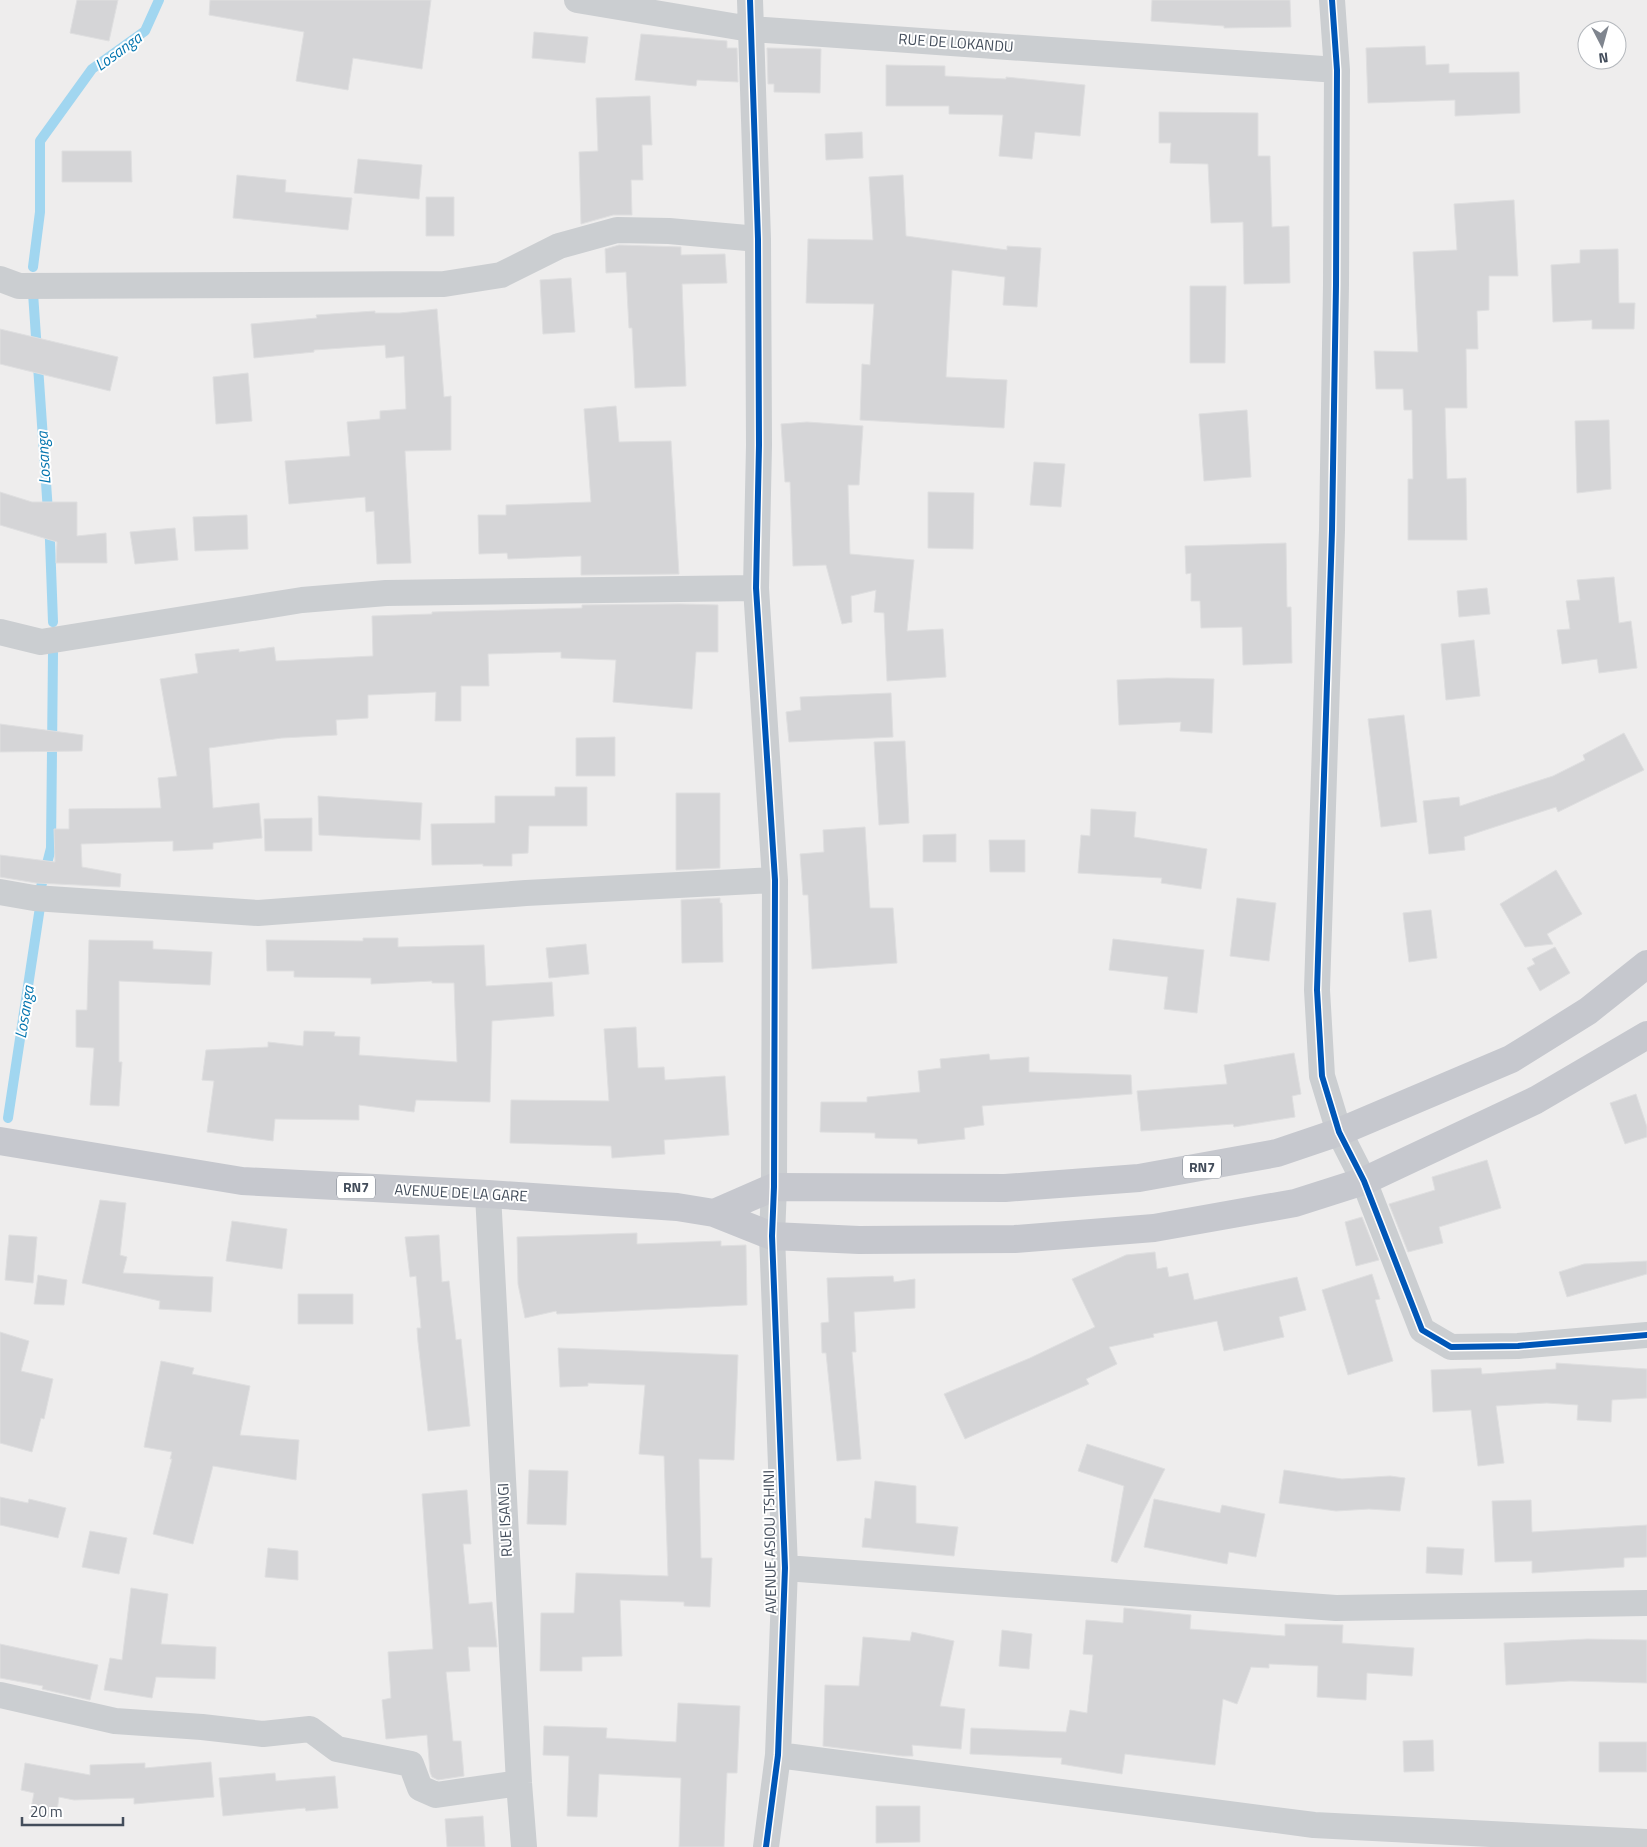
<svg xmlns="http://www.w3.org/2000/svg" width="1647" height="1847" font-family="'Titillium Web',sans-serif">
<rect width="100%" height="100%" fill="#eeeded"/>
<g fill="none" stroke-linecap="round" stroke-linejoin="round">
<path stroke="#a1d6f0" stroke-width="10" d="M 33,267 L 40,212 L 40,141 L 92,69 L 145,31 L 159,0
M 33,293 L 50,541 L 53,622
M 41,887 L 51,848 L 53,653
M 8,1118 L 40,907"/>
</g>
<path fill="#d5d5d7" stroke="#dfdfe0" d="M 77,0 L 118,0 L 109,41 L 70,33 Z
M 210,0 L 431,0 L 422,69 L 353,58 L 348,90 L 296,81 L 304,32 L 209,15 Z
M 1152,0 L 1290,0 L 1291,27 L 1224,28 L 1224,26 L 1151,21 Z
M 534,32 L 588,37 L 585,63 L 532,58 Z
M 641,34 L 727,41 L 727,48 L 737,48 L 738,82 L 697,80 L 696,86 L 635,80 Z
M 1425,46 L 1426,65 L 1449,64 L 1449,73 L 1519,72 L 1520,113 L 1455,116 L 1455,100 L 1368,103 L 1366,48 Z
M 767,48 L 821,49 L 820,93 L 774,92 L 774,84 L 768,84 Z
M 886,65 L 945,66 L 945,76 L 1006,79 L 1006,77 L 1085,85 L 1080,136 L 1035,132 L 1032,159 L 999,156 L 1003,115 L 949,114 L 949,106 L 886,106 Z
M 650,96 L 652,145 L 642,145 L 643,180 L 631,180 L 632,215 L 613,215 L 581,224 L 579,152 L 598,151 L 596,98 Z
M 1159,112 L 1258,113 L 1258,156 L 1270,156 L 1272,227 L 1289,226 L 1290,283 L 1244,284 L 1243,222 L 1211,223 L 1208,164 L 1170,163 L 1171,143 L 1159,143 Z
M 862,132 L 863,158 L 826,160 L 825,134 Z
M 62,151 L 131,151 L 132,182 L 62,182 Z
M 358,159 L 422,165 L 419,199 L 354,193 Z
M 237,175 L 286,180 L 285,192 L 352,198 L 348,230 L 233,218 Z
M 903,175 L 906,236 L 1007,250 L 1007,246 L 1041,248 L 1037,307 L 1003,305 L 1005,277 L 952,270 L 946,377 L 1007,380 L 1004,428 L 860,420 L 862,364 L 870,365 L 874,304 L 806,303 L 808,239 L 873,240 L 869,177 Z
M 426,197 L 454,197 L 454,236 L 426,236 Z
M 1514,200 L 1518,276 L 1489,276 L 1489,310 L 1477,311 L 1478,349 L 1466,349 L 1467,408 L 1445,408 L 1447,479 L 1466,478 L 1467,540 L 1408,540 L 1408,479 L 1413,479 L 1412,410 L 1404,410 L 1403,389 L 1376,389 L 1374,351 L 1418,352 L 1413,252 L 1457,250 L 1454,204 Z
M 619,245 L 681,247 L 681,255 L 725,254 L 727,283 L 682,284 L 686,386 L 635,388 L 632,328 L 629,328 L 626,272 L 606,273 L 605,249 Z
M 1618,249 L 1619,303 L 1635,303 L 1634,329 L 1592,329 L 1592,320 L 1553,322 L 1551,265 L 1580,263 L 1580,250 Z
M 571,278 L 575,332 L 543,334 L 540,280 Z
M 1190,286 L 1226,286 L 1225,363 L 1190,363 Z
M 437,309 L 444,397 L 451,396 L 451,450 L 405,451 L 411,563 L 377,564 L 374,511 L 366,512 L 365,497 L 289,504 L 285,461 L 350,456 L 347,422 L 380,419 L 380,411 L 406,409 L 404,356 L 386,358 L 385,345 L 314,350 L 314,352 L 254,358 L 251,324 L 317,318 L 316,315 L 375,311 L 375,313 L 400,313 Z
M 0,329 L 118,357 L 110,391 L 0,364 Z
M 248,373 L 252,421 L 216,424 L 213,377 Z
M 616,406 L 619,442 L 671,441 L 679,574 L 581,575 L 581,556 L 508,559 L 507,553 L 479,554 L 478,515 L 506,515 L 506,505 L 591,502 L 584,409 Z
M 1247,410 L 1251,477 L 1204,481 L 1199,414 Z
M 1609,420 L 1611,489 L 1577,493 L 1575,421 Z
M 807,422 L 863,426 L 859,485 L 848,485 L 850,554 L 914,560 L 907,631 L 943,629 L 946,677 L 887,681 L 884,613 L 874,612 L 876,590 L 851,596 L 852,622 L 842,624 L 826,565 L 793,566 L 790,482 L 785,482 L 781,424 Z
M 1034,462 L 1065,464 L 1061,507 L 1030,505 Z
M 0,492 L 32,502 L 77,502 L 77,536 L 106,533 L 107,563 L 56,563 L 57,542 L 0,525 Z
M 928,492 L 974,493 L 973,549 L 928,548 Z
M 247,515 L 248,549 L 195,551 L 193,517 Z
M 175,528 L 178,560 L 135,564 L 130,532 Z
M 1286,543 L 1287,607 L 1291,607 L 1292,663 L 1243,665 L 1242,627 L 1201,628 L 1200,601 L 1191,601 L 1191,573 L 1186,574 L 1185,546 Z
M 1614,577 L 1619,623 L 1631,621 L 1637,668 L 1599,673 L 1597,659 L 1562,664 L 1557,630 L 1570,629 L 1566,601 L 1580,600 L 1577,580 Z
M 1487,588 L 1490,614 L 1459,617 L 1457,591 Z
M 680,604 L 718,605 L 718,652 L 696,652 L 692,709 L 613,702 L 616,660 L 561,658 L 561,652 L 488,654 L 489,686 L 461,686 L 461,721 L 435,721 L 436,692 L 368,695 L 368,718 L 336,720 L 337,735 L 282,738 L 209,748 L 213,808 L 259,803 L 262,838 L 213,843 L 213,849 L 173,851 L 173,841 L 81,844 L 82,867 L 121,874 L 120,887 L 36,883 L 0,877 L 0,855 L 55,862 L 54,829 L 69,829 L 69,809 L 161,808 L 158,778 L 177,776 L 160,679 L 198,673 L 195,654 L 239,649 L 239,652 L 274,647 L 276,661 L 373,656 L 372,616 L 432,614 L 432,612 L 582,608 L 582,605 Z
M 1474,640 L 1480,696 L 1446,700 L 1441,644 Z
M 1167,678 L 1214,679 L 1212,733 L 1180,731 L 1181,722 L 1119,725 L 1117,680 Z
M 891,693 L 893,737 L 789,742 L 786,712 L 801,710 L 800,697 Z
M 1404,715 L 1417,822 L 1381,827 L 1368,719 Z
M 0,724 L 83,735 L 82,751 L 0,752 Z
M 1624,733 L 1644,770 L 1558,812 L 1556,807 L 1464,837 L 1465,850 L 1429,854 L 1423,801 L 1459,797 L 1460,806 L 1553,776 L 1585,760 L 1583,755 Z
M 615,737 L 615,776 L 576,776 L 576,738 Z
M 905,741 L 909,823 L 879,825 L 874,742 Z
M 555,787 L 587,787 L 587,826 L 529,826 L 528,853 L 512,854 L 512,866 L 483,866 L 483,864 L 432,865 L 431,824 L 495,823 L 495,796 L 555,796 Z
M 676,793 L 720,793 L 720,868 L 676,870 Z
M 318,796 L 422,803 L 420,840 L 319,835 Z
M 1091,809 L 1136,812 L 1134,837 L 1207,849 L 1201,889 L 1161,883 L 1162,878 L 1078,873 L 1081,835 L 1090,836 Z
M 312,818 L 312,851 L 265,851 L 264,819 Z
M 865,827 L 870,908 L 893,908 L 897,963 L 812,969 L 808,895 L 803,895 L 800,854 L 824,852 L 823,830 Z
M 956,834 L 956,862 L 923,862 L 923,835 Z
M 989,840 L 1025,840 L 1025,872 L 990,872 Z
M 1556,870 L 1582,914 L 1547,934 L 1553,944 L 1525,947 L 1500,904 Z
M 720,898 L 720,903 L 722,903 L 723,962 L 682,963 L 681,900 Z
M 1237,898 L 1276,903 L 1269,961 L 1230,956 Z
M 1431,910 L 1437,958 L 1409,962 L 1403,913 Z
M 363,938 L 398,938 L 398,947 L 484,945 L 486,986 L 552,982 L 554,1016 L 492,1021 L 490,1102 L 416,1100 L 414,1112 L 359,1105 L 359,1120 L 275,1119 L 273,1141 L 207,1132 L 214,1081 L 202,1080 L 206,1050 L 268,1047 L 268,1042 L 303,1046 L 304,1031 L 335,1032 L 334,1036 L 360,1037 L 359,1055 L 457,1062 L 454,983 L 432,983 L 432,981 L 371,984 L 371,978 L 294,977 L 294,971 L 267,971 L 266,940 L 363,941 Z
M 1113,939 L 1204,950 L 1197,1013 L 1164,1009 L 1168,977 L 1109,970 Z
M 89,940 L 153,941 L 153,949 L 212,952 L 210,985 L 119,981 L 119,1062 L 122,1062 L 119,1106 L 90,1105 L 94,1048 L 76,1047 L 76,1010 L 87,1010 Z
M 586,944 L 589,974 L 549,978 L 546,948 Z
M 1555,947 L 1570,973 L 1540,991 L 1527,968 L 1535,964 L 1532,959 Z
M 636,1027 L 638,1068 L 664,1067 L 665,1080 L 725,1076 L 729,1135 L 664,1140 L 665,1154 L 612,1158 L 611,1146 L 510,1143 L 511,1100 L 609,1101 L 604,1029 Z
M 1294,1053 L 1301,1094 L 1292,1096 L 1295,1117 L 1234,1127 L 1233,1124 L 1141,1131 L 1137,1091 L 1227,1084 L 1224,1065 Z
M 989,1054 L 990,1060 L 1029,1057 L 1029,1072 L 1131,1075 L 1132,1094 L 982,1106 L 984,1125 L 964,1128 L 965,1139 L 918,1144 L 917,1139 L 875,1138 L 875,1133 L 820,1132 L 821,1102 L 867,1102 L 867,1097 L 920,1092 L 918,1071 L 941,1068 L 940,1059 Z
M 1636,1094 L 1647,1127 L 1647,1137 L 1625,1144 L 1610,1103 Z
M 1487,1160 L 1501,1208 L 1439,1227 L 1443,1243 L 1408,1252 L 1389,1204 L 1435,1190 L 1432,1177 Z
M 100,1200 L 126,1203 L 120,1255 L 127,1257 L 123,1273 L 213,1277 L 211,1312 L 159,1309 L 160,1301 L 82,1283 Z
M 1362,1217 L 1379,1260 L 1356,1266 L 1345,1222 Z
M 232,1221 L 287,1229 L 282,1269 L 226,1261 Z
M 637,1233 L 637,1244 L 721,1241 L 721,1246 L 746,1245 L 747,1305 L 557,1314 L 556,1311 L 525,1318 L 518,1284 L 517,1237 Z
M 9,1235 L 37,1237 L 33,1283 L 5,1280 Z
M 439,1235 L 442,1282 L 449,1281 L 456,1340 L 461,1339 L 470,1426 L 428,1431 L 418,1342 L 417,1328 L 421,1328 L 416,1276 L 410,1277 L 405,1237 Z
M 1155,1252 L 1157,1269 L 1167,1267 L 1169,1277 L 1188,1273 L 1194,1300 L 1297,1277 L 1306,1310 L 1279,1317 L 1284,1337 L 1224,1351 L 1217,1321 L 1153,1334 L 1154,1337 L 1109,1347 L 1117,1364 L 1086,1379 L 1089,1384 L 965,1439 L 944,1394 L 1030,1358 L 1095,1327 L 1072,1279 L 1126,1255 Z
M 1647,1261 L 1647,1274 L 1567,1297 L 1559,1272 L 1584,1264 Z
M 1372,1274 L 1380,1299 L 1375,1300 L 1393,1361 L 1348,1375 L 1322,1290 Z
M 38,1275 L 67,1280 L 64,1305 L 34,1304 Z
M 893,1276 L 894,1282 L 915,1279 L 915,1308 L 854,1312 L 856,1352 L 852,1352 L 861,1459 L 837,1461 L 826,1353 L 822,1353 L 821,1323 L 829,1322 L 827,1278 Z
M 298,1294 L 353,1294 L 353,1324 L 298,1324 Z
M 0,1332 L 29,1341 L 21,1371 L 53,1379 L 44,1419 L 41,1418 L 32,1452 L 0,1443 Z
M 558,1348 L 738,1355 L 734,1460 L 699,1459 L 701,1558 L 712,1558 L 710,1607 L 684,1606 L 684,1602 L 620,1600 L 622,1656 L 582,1657 L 582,1671 L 540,1671 L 541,1613 L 574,1613 L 576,1573 L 668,1576 L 664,1456 L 639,1454 L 645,1385 L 588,1383 L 588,1386 L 560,1387 Z
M 161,1361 L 194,1368 L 192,1374 L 250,1386 L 240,1435 L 299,1440 L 296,1480 L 213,1466 L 193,1544 L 153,1534 L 172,1459 L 170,1459 L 172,1452 L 144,1447 Z
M 1556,1363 L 1647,1369 L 1647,1398 L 1612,1400 L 1611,1422 L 1577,1420 L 1578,1405 L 1547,1403 L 1496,1406 L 1504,1463 L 1478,1466 L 1471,1410 L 1433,1412 L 1431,1370 L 1481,1368 L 1482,1374 L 1556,1369 Z
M 1087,1444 L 1165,1469 L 1117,1563 L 1111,1561 L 1124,1486 L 1078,1471 Z
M 529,1470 L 568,1471 L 566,1525 L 527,1524 Z
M 1284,1470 L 1342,1479 L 1390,1476 L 1405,1478 L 1400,1511 L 1369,1509 L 1336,1511 L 1279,1503 Z
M 875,1481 L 916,1486 L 916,1523 L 958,1527 L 954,1556 L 862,1547 L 865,1518 L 871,1519 Z
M 467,1490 L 471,1544 L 463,1544 L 469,1604 L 492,1602 L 497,1647 L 468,1647 L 470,1671 L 446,1672 L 453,1741 L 461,1741 L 464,1776 L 438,1780 L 432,1777 L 430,1772 L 427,1735 L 386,1739 L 382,1700 L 391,1698 L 388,1652 L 433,1649 L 422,1494 Z
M 0,1497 L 28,1503 L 29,1499 L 66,1508 L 58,1538 L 0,1525 Z
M 1154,1499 L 1220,1513 L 1222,1505 L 1265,1514 L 1256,1557 L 1229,1552 L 1227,1564 L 1144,1547 Z
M 1531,1500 L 1532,1532 L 1647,1525 L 1647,1557 L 1624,1558 L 1624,1567 L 1532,1573 L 1532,1561 L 1495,1562 L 1492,1501 Z
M 90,1531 L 127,1538 L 119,1574 L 82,1567 Z
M 1427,1547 L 1464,1549 L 1462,1575 L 1426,1573 Z
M 268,1548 L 298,1551 L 298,1580 L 265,1577 Z
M 131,1588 L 168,1594 L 161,1644 L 216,1647 L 215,1679 L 156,1677 L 152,1698 L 104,1690 L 110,1658 L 122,1660 Z
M 1124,1608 L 1191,1615 L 1190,1629 L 1285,1636 L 1285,1624 L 1343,1625 L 1342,1643 L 1414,1648 L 1412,1676 L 1367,1673 L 1366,1700 L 1317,1697 L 1318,1666 L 1269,1664 L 1269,1668 L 1251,1667 L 1237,1704 L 1223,1699 L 1215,1765 L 1125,1754 L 1122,1774 L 1061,1764 L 1062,1758 L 970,1754 L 971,1728 L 1066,1732 L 1070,1710 L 1087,1713 L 1093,1655 L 1083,1654 L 1086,1620 L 1123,1623 Z
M 1002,1630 L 1032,1634 L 1029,1669 L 999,1666 Z
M 912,1632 L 954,1641 L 940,1706 L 965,1709 L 961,1749 L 912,1745 L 913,1756 L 903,1756 L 823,1746 L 825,1685 L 859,1686 L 863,1637 L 910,1641 Z
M 1587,1639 L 1647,1640 L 1647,1683 L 1570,1681 L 1506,1685 L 1504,1643 Z
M 0,1644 L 98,1665 L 90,1700 L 42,1689 L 43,1686 L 0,1678 Z
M 678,1703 L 740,1706 L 737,1773 L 727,1773 L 724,1847 L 679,1847 L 681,1778 L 599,1774 L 597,1817 L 567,1816 L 569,1756 L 543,1755 L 544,1726 L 607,1728 L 606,1738 L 676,1742 Z
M 1433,1740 L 1434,1771 L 1404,1772 L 1403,1741 Z
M 1599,1742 L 1647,1742 L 1647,1772 L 1599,1772 Z
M 211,1762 L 214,1797 L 134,1804 L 134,1798 L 74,1800 L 59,1797 L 56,1818 L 30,1814 L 34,1793 L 21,1790 L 25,1763 L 90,1775 L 90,1765 L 145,1763 L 145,1768 Z
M 275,1773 L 276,1781 L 335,1776 L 338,1808 L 306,1811 L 305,1808 L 223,1816 L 219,1778 Z
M 876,1806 L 920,1806 L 920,1842 L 876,1843 Z
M 483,1816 L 485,1847 L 447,1847 L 445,1819 Z"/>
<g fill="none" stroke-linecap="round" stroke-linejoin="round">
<path stroke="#cbced1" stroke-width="26" d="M 577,0 L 750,29 L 1337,70
M 750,0 L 758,239 L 759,445 L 756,588 L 775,880 L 774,1187 L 772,1236 L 785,1568 L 778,1755 L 766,1847
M 1332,0 L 1337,70 L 1336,285 L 1332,530 L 1317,990 L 1322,1076 L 1339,1132 L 1364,1181 L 1422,1330 L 1451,1347 L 1518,1346 L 1647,1335
M 0,279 L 19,286 L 444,284 L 501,275 L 559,246 L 617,230 L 669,231 L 758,239
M 0,632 L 41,642 L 302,600 L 386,593 L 756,588
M 0,892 L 34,898 L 258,913 L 526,893 L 775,880
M 488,1194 L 519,1783 L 524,1847
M 785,1568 L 1336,1608 L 1647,1603
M 0,1695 L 115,1721 L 202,1727 L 263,1734 L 310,1729 L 337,1749 L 411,1764 L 420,1788 L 436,1795 L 519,1783
M 778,1755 L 1314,1825 L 1647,1842"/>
<path stroke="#c6c8ce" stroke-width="28" d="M 0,1141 L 242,1181 L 488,1194 L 677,1207 L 714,1213 L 772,1236 L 859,1240 L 1015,1239 L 1154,1228 L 1295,1203 L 1364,1181 L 1536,1100 L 1647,1035
M 714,1213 L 774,1187 L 1005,1188 L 1139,1178 L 1277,1153 L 1339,1132 L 1511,1059 L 1588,1011 L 1647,964"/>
<g stroke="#fff" stroke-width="9">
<path id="cycleway" d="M 750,0 L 758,239 L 759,445 L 756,588 L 775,880 L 774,1187 L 772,1236 L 785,1568 L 778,1755 L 766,1847
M 1332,0 L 1337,70 L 1336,285 L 1332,530 L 1317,990 L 1322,1076 L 1339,1132 L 1364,1181 L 1422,1330 L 1451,1347 L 1518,1346 L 1647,1335"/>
</g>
<use href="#cycleway" stroke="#0057b8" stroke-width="6"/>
</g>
<g text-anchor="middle" stroke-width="4" stroke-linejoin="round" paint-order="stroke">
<g fill="#fff" stroke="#7b828c" stroke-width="1">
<rect x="1183" y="1155.5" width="38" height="23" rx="4"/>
<rect x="337" y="1175.5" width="38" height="23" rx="4"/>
</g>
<g font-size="14" font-weight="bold" fill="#434d5b">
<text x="1202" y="1172">RN7</text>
<text x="356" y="1192">RN7</text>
</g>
<g font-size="15" fill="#434d5b" stroke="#fff">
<text transform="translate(956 43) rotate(4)" y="5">RUE DE LOKANDU</text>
<text transform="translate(461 1193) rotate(3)" y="5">AVENUE DE LA GARE</text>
<text transform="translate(505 1520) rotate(-93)" y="5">RUE ISANGI</text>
<text transform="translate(770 1542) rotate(-91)" y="5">AVENUE ASIOU TSHINI</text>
</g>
<g font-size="16" font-style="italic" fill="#0375af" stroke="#fff">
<text transform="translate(118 51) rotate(-36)" y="6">Losanga</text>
<text transform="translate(43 458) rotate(-93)" y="6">Losanga</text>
<text transform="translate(24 1012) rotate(-81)" y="6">Losanga</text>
</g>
</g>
<g transform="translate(1602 45) rotate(174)"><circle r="24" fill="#ffffff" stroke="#b4b8bd"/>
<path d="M0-4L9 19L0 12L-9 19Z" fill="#7f858e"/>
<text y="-8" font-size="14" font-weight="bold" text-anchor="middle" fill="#434d5b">N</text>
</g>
<path d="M22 1817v8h101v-8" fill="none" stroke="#434d5b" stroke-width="2.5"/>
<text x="30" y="1817" font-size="15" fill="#434d5b" stroke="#ffffff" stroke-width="4" paint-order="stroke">20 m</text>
</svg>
